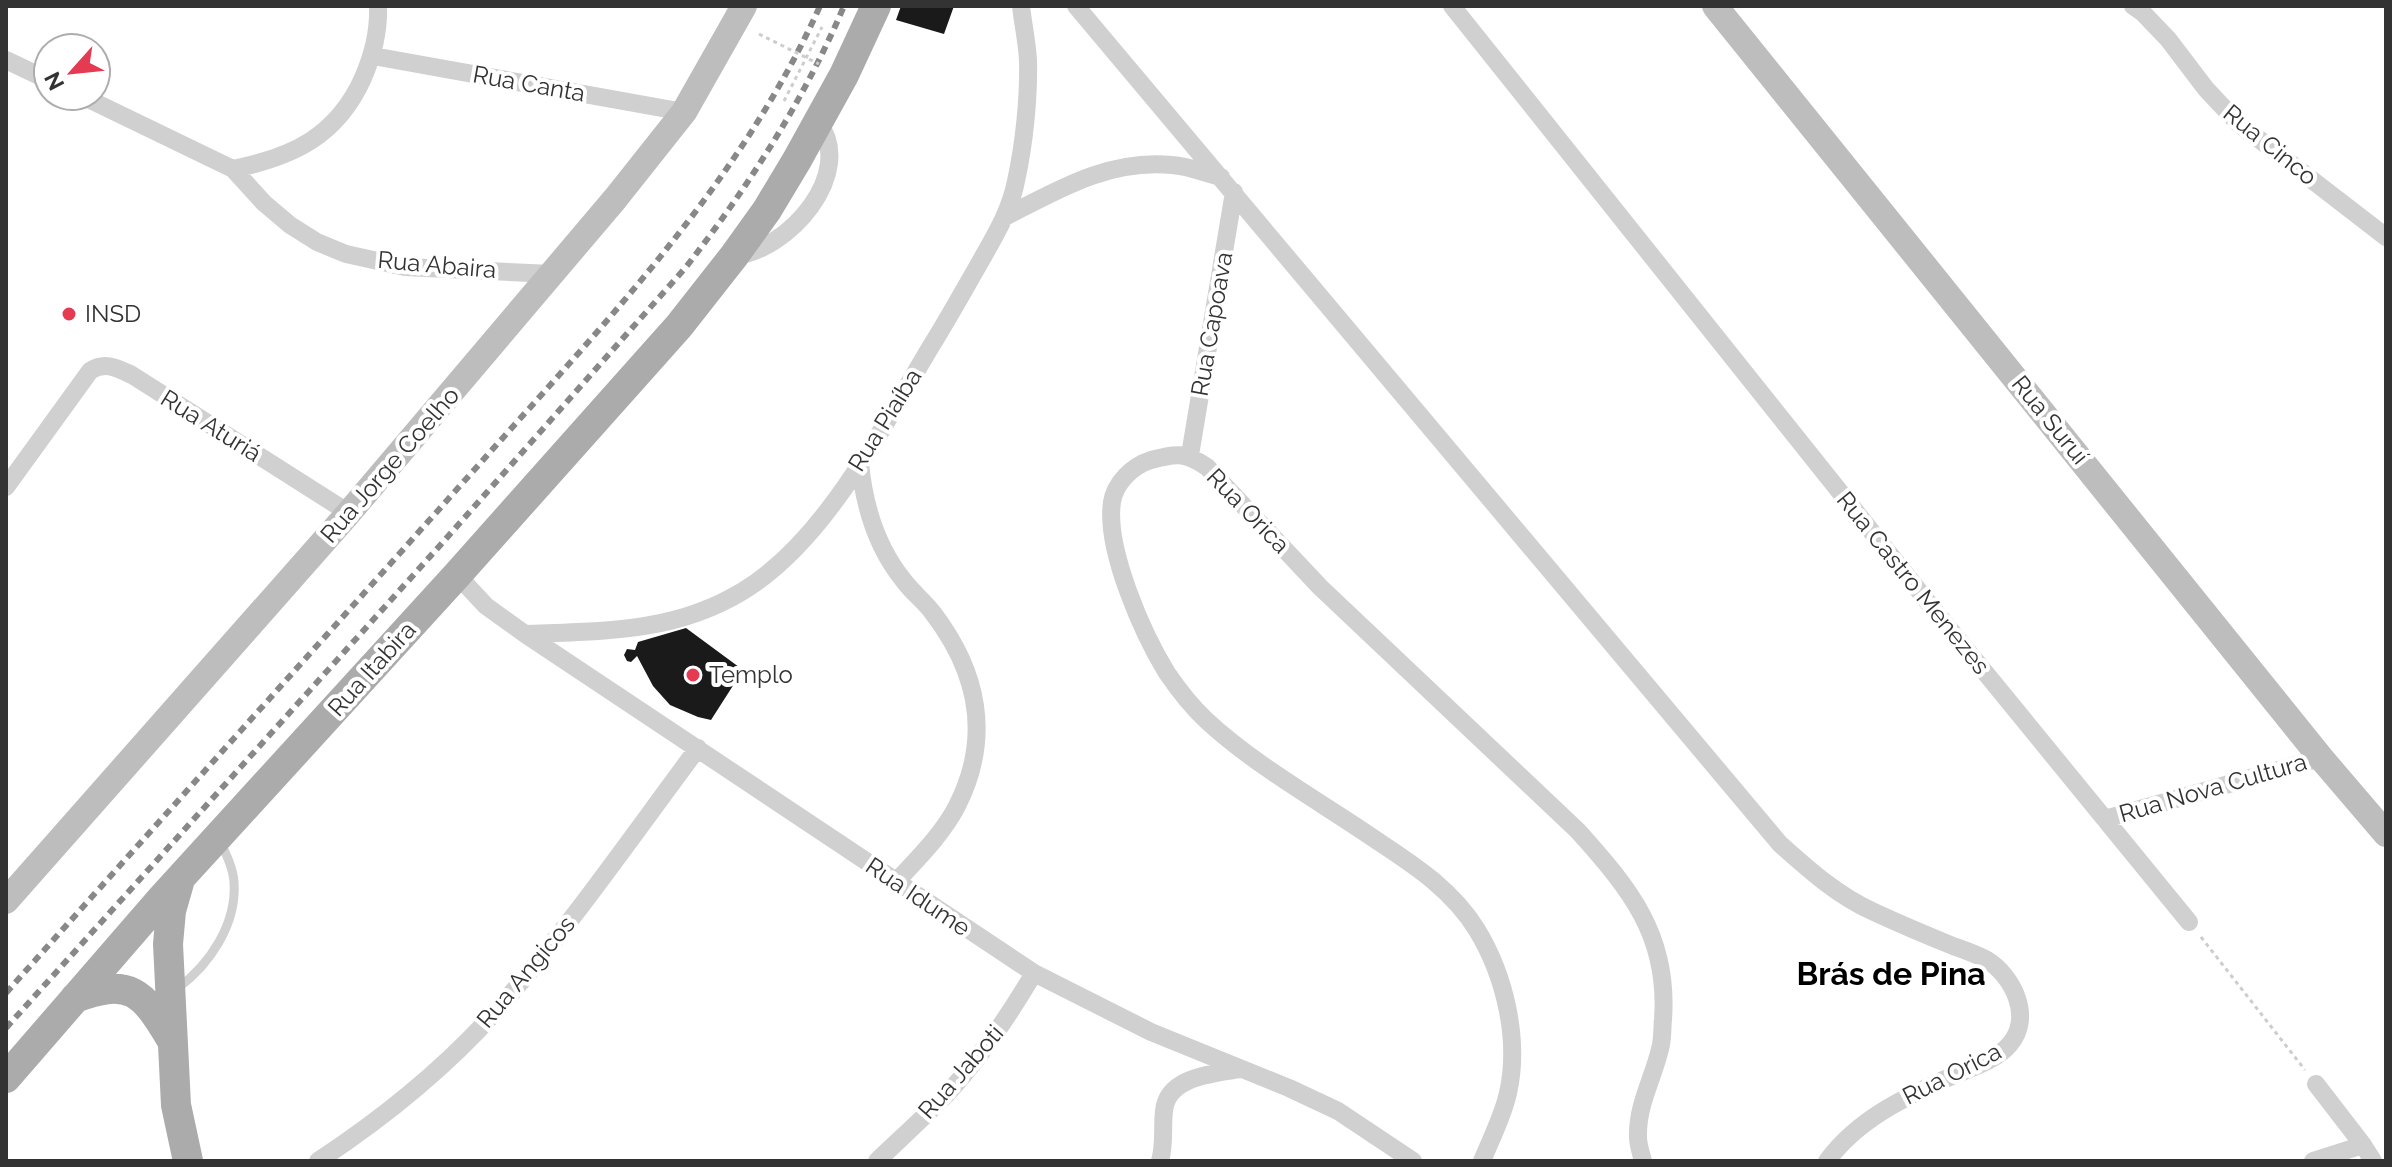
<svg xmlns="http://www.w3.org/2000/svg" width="2392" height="1167" font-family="Raleway,sans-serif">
<rect width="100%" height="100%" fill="#fff"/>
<path fill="#1a1a1a" d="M 901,6 L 954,6 L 944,34 L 896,20 Z
M 686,628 L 743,670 L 711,720 L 698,717 L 670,705 L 653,686 L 637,656 L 631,662 L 627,661 L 624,655 L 627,649 L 635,650 L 638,642 Z"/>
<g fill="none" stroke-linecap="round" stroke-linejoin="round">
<path stroke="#cdcdcd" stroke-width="3" stroke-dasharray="4 4" stroke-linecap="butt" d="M 784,101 L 822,27
M 2201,937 L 2305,1070"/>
<path stroke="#d0d0d0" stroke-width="9" d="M 178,988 C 210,964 237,924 234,882 C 233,868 226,854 220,841"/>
<path stroke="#d0d0d0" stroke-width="18" d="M 1076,6 L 1780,844 C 1809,870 1838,896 1874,912 C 1900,924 1926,935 1953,946 C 1964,950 1976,954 1987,960 C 2013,976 2033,1017 2010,1044 C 1997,1060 1971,1068 1952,1076 C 1905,1097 1858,1119 1827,1161
M 1452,6 L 1943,621 L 2189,922
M 2133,6 L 2143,13 L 2168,39 L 2206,89 L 2238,123 L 2386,237
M 373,56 L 684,112
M 6,60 L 48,80
M 82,96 L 233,169 L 264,203 L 290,225 L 317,242 L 346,254 L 405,267 L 552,274
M 233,169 C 293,157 337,136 363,78 C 373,55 379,31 378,6
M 1005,217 C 1059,189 1109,159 1172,165 C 1188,166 1205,173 1221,177
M 734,256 C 788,251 857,173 818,122
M 1190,455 L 1234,192
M 860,463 C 864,505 877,548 904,581 C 913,593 924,601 933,613 C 978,672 992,737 957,806 C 942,835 917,859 896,882
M 6,487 L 90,371 C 105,361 117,368 132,375 L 349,513
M 457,575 L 486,606 L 525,634 L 1034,973 L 1151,1032 L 1289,1088 L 1338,1111 L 1413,1161
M 525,634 C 603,631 674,633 743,591 C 827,540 883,425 933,343 C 949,317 964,290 979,264 C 994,237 1010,212 1016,181 C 1024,145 1029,98 1028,60 C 1027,42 1023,24 1021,6
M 2105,819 L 2321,758
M 2316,1084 L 2363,1145 L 2373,1161
M 318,1161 C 388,1115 456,1059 510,995 C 577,916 636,831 698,748
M 877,1161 C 899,1140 922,1119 944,1097 C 979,1060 1008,1017 1034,973
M 1160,1161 C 1165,1144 1162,1128 1164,1111 C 1167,1076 1214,1074 1240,1069
M 1482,1161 C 1491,1139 1503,1116 1508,1093 C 1520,1040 1505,976 1477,930 C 1453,891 1417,867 1379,842 C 1324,804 1254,765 1206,720 C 1192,707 1178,689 1167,673 C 1143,634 1105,549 1112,502 C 1115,483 1132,466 1151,460 C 1176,453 1185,452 1207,467 L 1320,587 L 1578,831 C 1630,889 1669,936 1663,1019 C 1662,1028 1663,1039 1660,1049 C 1653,1079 1637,1105 1638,1137 C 1638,1145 1641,1153 1643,1161
M 2313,1161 L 2363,1145"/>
<path stroke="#bdbdbd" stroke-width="26" d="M 1715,6 L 2321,758 L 2386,834
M 6,901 L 347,515 L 615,199 L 684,112 L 744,6"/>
<path stroke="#ababab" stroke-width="30" d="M 179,883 L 171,911 L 168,944 L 176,1105 L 188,1161
M 75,998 C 130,977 143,992 171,1039
M 6,1078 L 162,898 L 457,575 L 679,326 L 734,256 L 767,210 L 797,160 L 844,75 L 876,6"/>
<path stroke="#888" stroke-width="6" stroke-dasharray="8 6" stroke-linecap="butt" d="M 6,993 C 162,818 319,644 475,469 C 603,325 740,184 820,6
M 6,1028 L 435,551 L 686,267 C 749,186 804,100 844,6"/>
<path stroke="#cdcdcd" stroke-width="3" stroke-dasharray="4 4" stroke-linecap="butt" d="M 759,34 L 819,64"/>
</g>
<g fill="#e43b53" stroke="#fff" stroke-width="3">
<circle cx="69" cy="314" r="8"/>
<circle cx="693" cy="675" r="8"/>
</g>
<g text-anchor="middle" stroke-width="8" stroke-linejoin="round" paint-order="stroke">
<g font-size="24" fill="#333" stroke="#fff">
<text transform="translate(529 84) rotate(10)" y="8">Rua Canta</text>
<text transform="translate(2270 145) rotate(39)" y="8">Rua Cinco</text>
<text transform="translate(437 265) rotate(5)" y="8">Rua Abaira</text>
<text transform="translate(1212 324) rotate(-80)" y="8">Rua Capoava</text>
<text transform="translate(885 420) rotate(-58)" y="8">Rua Piaíba</text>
<text transform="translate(2050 420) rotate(51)" y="8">Rua Suruí</text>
<text transform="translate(211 426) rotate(32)" y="8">Rua Aturiá</text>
<text transform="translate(390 465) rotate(-49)" y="8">Rua Jorge Coelho</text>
<text transform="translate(1248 511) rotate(46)" y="8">Rua Orica</text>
<text transform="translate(1913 583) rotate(51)" y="8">Rua Castro Menezes</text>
<text transform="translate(372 669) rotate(-48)" y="8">Rua Itabira</text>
<text transform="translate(2213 788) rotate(-16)" y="8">Rua Nova Cultura</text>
<text transform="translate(918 897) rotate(34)" y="8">Rua Idume</text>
<text transform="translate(526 972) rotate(-50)" y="8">Rua Angicos</text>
<text transform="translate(961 1072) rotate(-49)" y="8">Rua Jaboti</text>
<text transform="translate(1952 1074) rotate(-27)" y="8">Rua Orica</text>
</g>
<g font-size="24" fill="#333" stroke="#fff" text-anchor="start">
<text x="85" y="322">INSD</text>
<text x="709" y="683">Templo</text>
</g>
<g font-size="32" font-weight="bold" fill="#000" stroke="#fff">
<text x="1891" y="985">Brás de Pina</text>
</g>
</g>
<rect width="2392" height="1167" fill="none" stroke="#333333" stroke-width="16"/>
<g transform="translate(72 72) rotate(243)"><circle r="38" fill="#ffffff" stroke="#adadad" stroke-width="2"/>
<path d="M0-6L14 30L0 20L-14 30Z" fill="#e43b53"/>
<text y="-12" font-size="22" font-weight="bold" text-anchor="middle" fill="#333333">N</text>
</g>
</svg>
